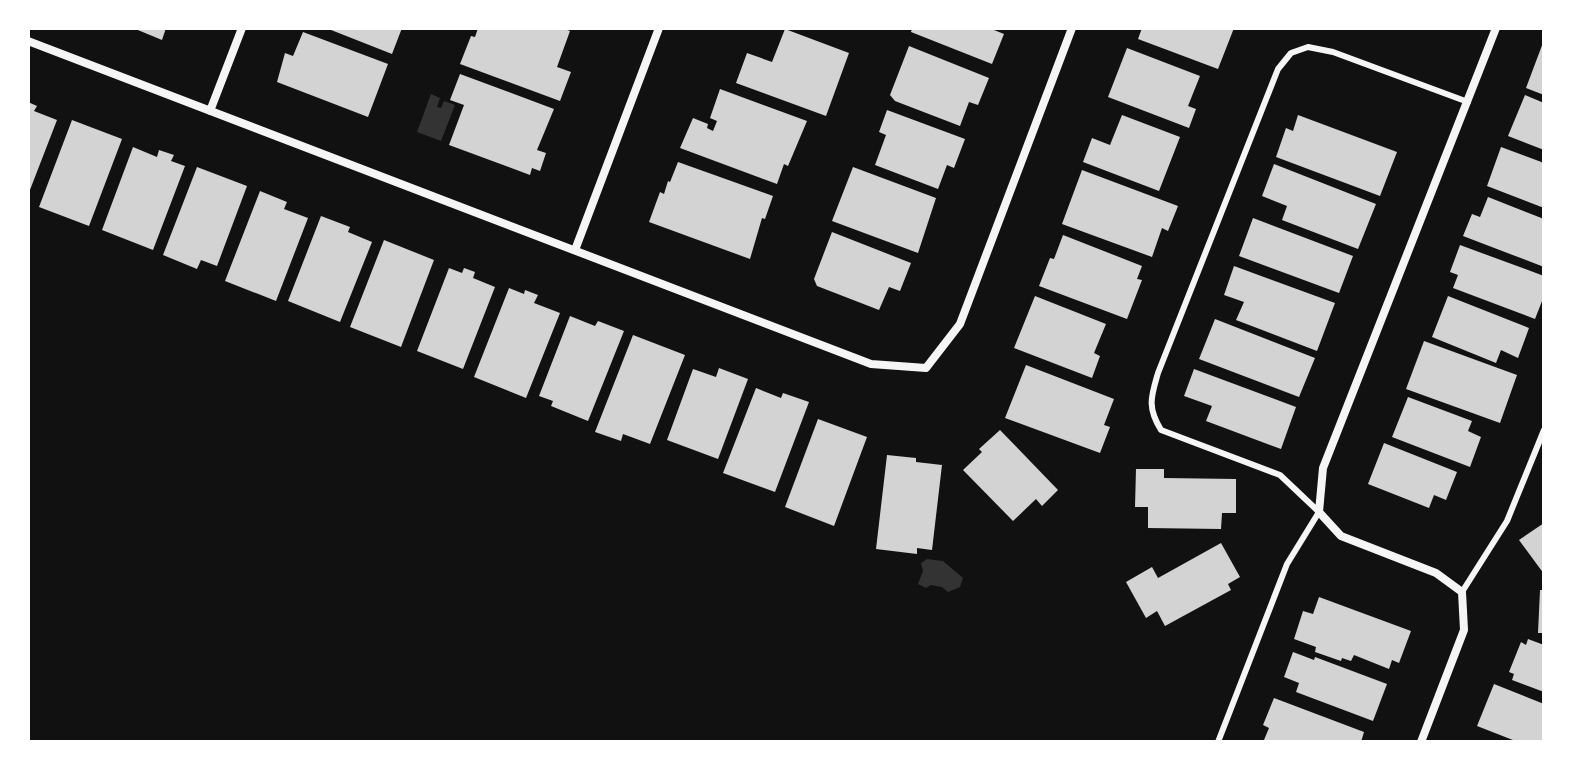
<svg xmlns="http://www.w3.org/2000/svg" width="1572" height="770" font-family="'Exo 2',sans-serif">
<rect width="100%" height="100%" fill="#111"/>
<path fill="#333" d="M 431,94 L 440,98 L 437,107 L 441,108 L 444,101 L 455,105 L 441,141 L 417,132 Z
M 927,559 L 943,561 L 963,578 L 960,587 L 948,592 L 942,587 L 931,585 L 926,588 L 918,584 L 923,571 L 921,563 Z"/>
<path fill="#d3d3d3" d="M 133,28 L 166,28 L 162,40 Z
M 326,28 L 402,28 L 392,54 Z
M 478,28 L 562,28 L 570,31 L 557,67 L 571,72 L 560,101 L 460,64 L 471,36 L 475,37 Z
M 912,28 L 989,28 L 1004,34 L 992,64 L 911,32 Z
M 1142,28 L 1234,28 L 1218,69 L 1138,39 Z
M 785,29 L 849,53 L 826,116 L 736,83 L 747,53 L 772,62 Z
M 303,32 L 388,64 L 368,117 L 277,82 L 285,53 L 293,56 Z
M 1544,40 L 1544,95 L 1526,88 Z
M 909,46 L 989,78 L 978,105 L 969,102 L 960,126 L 895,101 L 890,95 Z
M 1127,48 L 1200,76 L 1188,106 L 1196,109 L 1189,128 L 1108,97 Z
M 460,74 L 554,109 L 537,150 L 546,153 L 540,171 L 532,168 L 530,175 L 449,145 L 464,105 L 450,100 Z
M 720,89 L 807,121 L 788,166 L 784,164 L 777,184 L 680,148 L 693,118 L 708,124 L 707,128 L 713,131 L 717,121 L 710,118 Z
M 1525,95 L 1544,103 L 1544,150 L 1508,136 Z
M 28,102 L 37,106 L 34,111 L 57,120 L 28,195 Z
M 887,110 L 965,139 L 954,168 L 947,165 L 938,189 L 875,165 L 886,135 L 879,132 Z
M 1122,115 L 1180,137 L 1159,191 L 1083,162 L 1092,138 L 1110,145 Z
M 1298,115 L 1397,152 L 1380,196 L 1276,157 L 1286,128 L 1293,131 Z
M 72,120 L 122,139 L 89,226 L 39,207 Z
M 133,147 L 157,157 L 159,150 L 174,155 L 171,161 L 185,166 L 153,250 L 102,230 Z
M 1501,147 L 1544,163 L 1544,208 L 1487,186 Z
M 678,162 L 773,196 L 765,219 L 762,218 L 750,259 L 649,222 L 660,192 L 664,194 L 668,181 L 670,182 Z
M 1274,164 L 1376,204 L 1358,249 L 1282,220 L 1287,206 L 1262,196 Z
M 197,167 L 247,186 L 217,266 L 201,260 L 197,269 L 163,255 Z
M 853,167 L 936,198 L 918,253 L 832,221 Z
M 1082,170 L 1178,206 L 1168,231 L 1162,228 L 1152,257 L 1062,224 Z
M 260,191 L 287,202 L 284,209 L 308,218 L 276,301 L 225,281 Z
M 1488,197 L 1544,219 L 1544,267 L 1463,236 L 1472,214 L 1480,217 Z
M 321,216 L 350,227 L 348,232 L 372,242 L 340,322 L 288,301 Z
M 1253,218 L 1353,256 L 1339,293 L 1239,256 Z
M 832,232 L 911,263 L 900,291 L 889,287 L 879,310 L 817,286 L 814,279 Z
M 1063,235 L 1142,266 L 1137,279 L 1142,280 L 1127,319 L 1039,286 L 1050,258 L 1054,259 Z
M 384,240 L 434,260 L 401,347 L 350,327 Z
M 1460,245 L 1544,276 L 1544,296 L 1535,319 L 1453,288 L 1458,275 L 1450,272 Z
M 1234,266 L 1335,303 L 1317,351 L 1236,320 L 1244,302 L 1224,295 Z
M 449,268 L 462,273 L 464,268 L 475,272 L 473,278 L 495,287 L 463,369 L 417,351 Z
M 509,288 L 524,294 L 525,290 L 538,295 L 534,303 L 560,313 L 526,398 L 474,377 Z
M 1035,296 L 1106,324 L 1094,353 L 1100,356 L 1092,378 L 1014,348 Z
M 1448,296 L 1529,328 L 1518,358 L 1501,350 L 1496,363 L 1432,337 Z
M 570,316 L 595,326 L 598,321 L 624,331 L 588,421 L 551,406 L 553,401 L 539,396 Z
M 1215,319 L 1315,358 L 1299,397 L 1199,359 Z
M 633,335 L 685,355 L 650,444 L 623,434 L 621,441 L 595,432 Z
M 1424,341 L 1517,375 L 1500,423 L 1406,389 Z
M 1026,365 L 1114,399 L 1104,425 L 1110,427 L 1100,453 L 1005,418 Z
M 719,368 L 748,379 L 718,459 L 667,440 L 693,369 L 716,377 Z
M 1194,369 L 1296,407 L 1281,449 L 1206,421 L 1212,406 L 1184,396 Z
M 756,388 L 781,398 L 783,393 L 809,402 L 775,492 L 723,473 Z
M 1408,397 L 1472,421 L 1468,431 L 1481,437 L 1470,467 L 1392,437 Z
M 818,419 L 867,437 L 834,526 L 785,507 Z
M 1000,430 L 1058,490 L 1042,506 L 1036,499 L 1013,521 L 963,470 L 982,452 L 979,449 Z
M 1384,443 L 1457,472 L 1446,500 L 1434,495 L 1429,508 L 1368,484 Z
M 887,455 L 916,458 L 916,462 L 942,465 L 932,550 L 917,548 L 917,554 L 876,549 Z
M 1136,469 L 1164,469 L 1164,478 L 1236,479 L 1236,513 L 1222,513 L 1221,529 L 1148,528 L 1148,507 L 1135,507 Z
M 1544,523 L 1544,574 L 1519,540 Z
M 1221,543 L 1240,577 L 1228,584 L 1231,590 L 1165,626 L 1157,611 L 1146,618 L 1126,582 L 1152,567 L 1158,578 Z
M 1540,590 L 1544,590 L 1544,633 L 1538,633 Z
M 1319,597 L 1411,631 L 1399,663 L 1392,660 L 1389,669 L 1354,655 L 1351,661 L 1342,658 L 1341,661 L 1315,652 L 1316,647 L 1294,639 L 1303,611 L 1313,614 Z
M 1528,639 L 1544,645 L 1544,692 L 1512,680 L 1514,674 L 1509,672 L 1521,642 L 1526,645 Z
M 1293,652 L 1314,660 L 1315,657 L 1387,684 L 1373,721 L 1296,692 L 1299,683 L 1284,677 Z
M 1494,684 L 1544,704 L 1544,742 L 1518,742 L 1477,726 Z
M 1274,698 L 1364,732 L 1361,742 L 1264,740 L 1269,728 L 1263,725 Z"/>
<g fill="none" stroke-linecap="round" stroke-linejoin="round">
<path stroke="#f5f5f5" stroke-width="6" d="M 1462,592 L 1507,521 L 1544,430
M 1218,742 L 1287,564 L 1319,512 L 1280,475 L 1161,430 C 1147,407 1151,397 1158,373 L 1278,69 L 1291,53 L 1308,47 L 1333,52 L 1468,102"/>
<path stroke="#f5f5f5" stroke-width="8" d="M 28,41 L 871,364 L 926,368 L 960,324 L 1072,28
M 210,111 L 242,28
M 575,250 L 659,28
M 1421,742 L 1464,630 L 1462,592 L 1436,573 L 1341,536 L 1319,512 L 1323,468 L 1496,28"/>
</g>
<rect width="1572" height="770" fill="none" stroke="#ffffff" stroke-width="60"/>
</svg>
